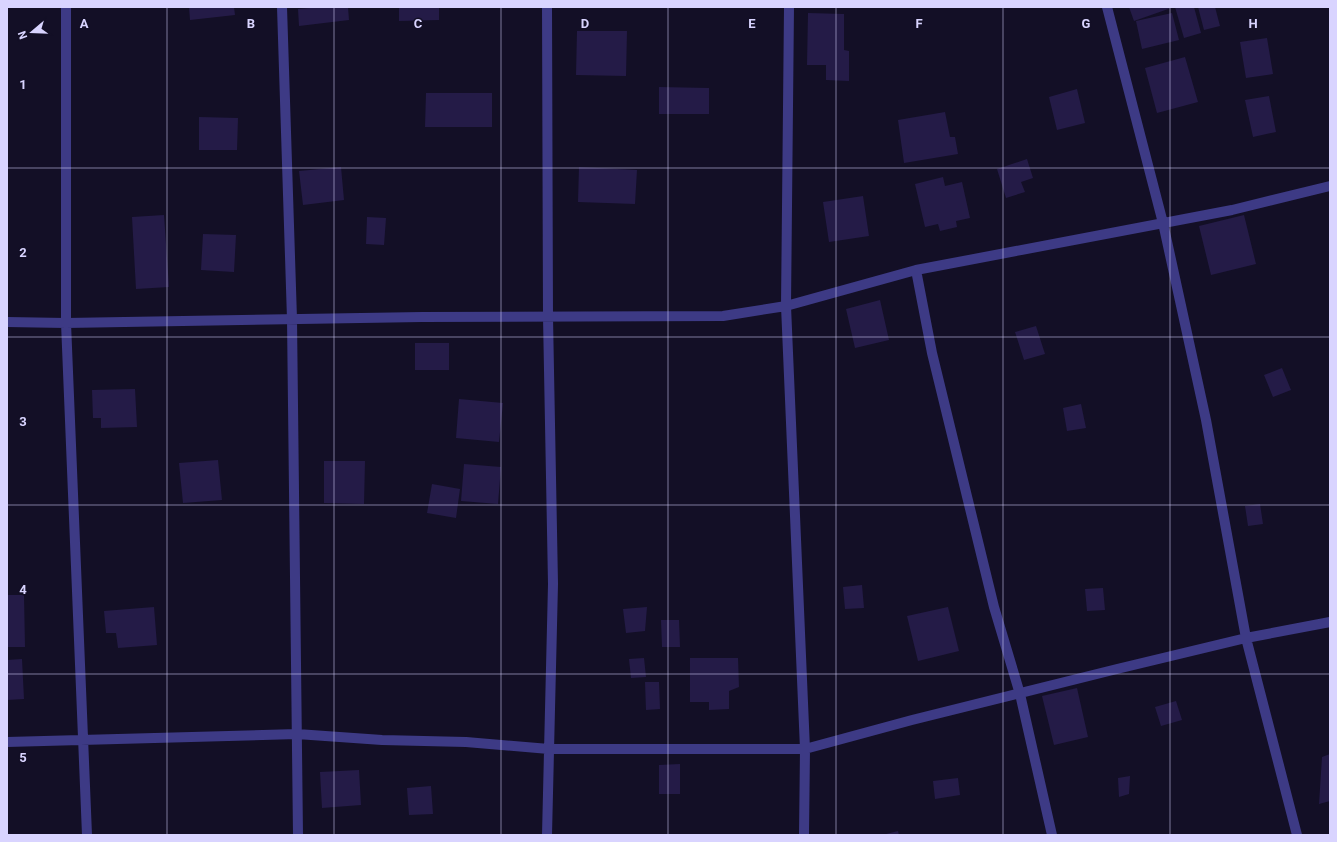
<svg xmlns="http://www.w3.org/2000/svg" width="1337" height="842" font-family="Roboto,sans-serif">
<rect width="100%" height="100%" fill="#130f26"/>
<path fill="#241b47" d="M 189,7 L 234,7 L 235,15 L 190,20 Z
M 322,7 L 348,7 L 349,20 L 299,26 L 298,9 Z
M 399,7 L 439,7 L 439,20 L 399,21 Z
M 1129,7 L 1171,7 L 1171,8 L 1134,21 Z
M 1175,7 L 1194,7 L 1201,33 L 1184,38 Z
M 1198,7 L 1215,7 L 1220,26 L 1204,30 Z
M 808,13 L 844,14 L 844,50 L 849,51 L 849,81 L 826,80 L 826,65 L 807,65 Z
M 1172,13 L 1179,40 L 1142,49 L 1136,21 Z
M 577,31 L 627,31 L 626,76 L 576,75 Z
M 1267,38 L 1273,74 L 1246,78 L 1240,42 Z
M 1185,57 L 1198,102 L 1157,113 L 1145,68 Z
M 659,87 L 709,88 L 709,114 L 659,114 Z
M 1077,89 L 1085,123 L 1057,130 L 1049,97 Z
M 426,93 L 492,93 L 492,127 L 425,127 Z
M 1269,96 L 1276,132 L 1253,137 L 1245,100 Z
M 945,112 L 950,137 L 955,137 L 958,154 L 904,163 L 898,120 Z
M 199,117 L 238,118 L 237,150 L 199,150 Z
M 1027,159 L 1033,178 L 1021,182 L 1025,192 L 1006,198 L 997,169 Z
M 341,167 L 344,200 L 303,205 L 299,171 Z
M 579,167 L 637,170 L 635,204 L 578,202 Z
M 943,177 L 945,186 L 962,182 L 970,218 L 956,221 L 957,227 L 940,231 L 938,224 L 925,227 L 915,184 Z
M 863,196 L 869,236 L 829,242 L 823,202 Z
M 164,215 L 169,287 L 136,289 L 132,217 Z
M 1244,215 L 1256,264 L 1211,275 L 1199,226 Z
M 367,217 L 386,218 L 384,245 L 366,244 Z
M 203,234 L 236,235 L 234,272 L 201,270 Z
M 880,300 L 889,340 L 855,348 L 846,309 Z
M 1036,326 L 1045,354 L 1024,360 L 1015,332 Z
M 415,343 L 449,343 L 449,370 L 415,370 Z
M 1282,368 L 1291,390 L 1273,397 L 1264,375 Z
M 135,389 L 137,427 L 101,428 L 101,418 L 93,418 L 92,390 Z
M 459,399 L 503,403 L 499,442 L 456,438 Z
M 1081,404 L 1086,428 L 1067,431 L 1063,408 Z
M 218,460 L 222,500 L 183,503 L 179,463 Z
M 324,461 L 365,461 L 364,504 L 324,503 Z
M 464,464 L 501,467 L 498,504 L 461,501 Z
M 432,484 L 460,489 L 456,518 L 427,513 Z
M 1260,504 L 1263,524 L 1248,526 L 1245,506 Z
M 862,585 L 864,608 L 845,609 L 843,587 Z
M 1103,588 L 1105,610 L 1087,611 L 1085,589 Z
M 7,595 L 24,595 L 25,647 L 7,647 Z
M 154,607 L 157,645 L 118,648 L 116,633 L 106,633 L 104,611 Z
M 647,607 L 645,631 L 626,633 L 623,609 Z
M 948,607 L 959,651 L 918,661 L 907,616 Z
M 661,620 L 679,620 L 680,647 L 662,647 Z
M 644,658 L 646,677 L 631,678 L 629,659 Z
M 690,658 L 738,658 L 739,687 L 729,691 L 729,709 L 709,710 L 709,702 L 690,702 Z
M 22,659 L 24,699 L 7,700 L 7,660 Z
M 645,682 L 659,682 L 660,709 L 646,710 Z
M 1077,688 L 1088,737 L 1054,745 L 1042,696 Z
M 1176,701 L 1182,720 L 1161,726 L 1155,707 Z
M 1330,754 L 1330,801 L 1319,804 L 1322,757 Z
M 680,764 L 680,794 L 659,794 L 659,765 Z
M 359,770 L 361,805 L 322,808 L 320,772 Z
M 1130,776 L 1129,794 L 1119,797 L 1118,778 Z
M 958,778 L 960,795 L 935,799 L 933,781 Z
M 431,786 L 433,814 L 409,815 L 407,788 Z
M 898,831 L 899,835 L 886,835 L 886,834 Z"/>
<g fill="none" stroke-linecap="round" stroke-linejoin="round">
<path stroke="#3d3a85" stroke-width="10" d="M 66,7 L 66,323 L 87,835
M 282,7 L 292,319 L 298,835
M 547,7 L 548,317 L 553,584 L 547,835
M 789,7 L 786,306 L 805,749 L 804,835
M 1107,7 L 1163,223 L 1206,420 L 1246,638 L 1297,835
M 916,270 L 932,353 L 994,607 L 1020,694 L 1052,835
M 7,322 L 66,323 L 422,317 L 723,316 L 786,306 L 916,270 L 1232,210 L 1330,186
M 7,742 L 297,734 L 382,740 L 466,742 L 549,749 L 805,749 L 912,720 L 1117,669 L 1246,638 L 1330,622"/>
</g>
<path fill="none" stroke="#d9d4ff" stroke-width="1" stroke-opacity="0.55" d="M 167,7 L 167,835M 334,7 L 334,835M 501,7 L 501,835M 668,7 L 668,835M 836,7 L 836,835M 1003,7 L 1003,835M 1170,7 L 1170,835M 7,168 L 1330,168M 7,337 L 1330,337M 7,505 L 1330,505M 7,674 L 1330,674"/>
<g font-size="13" text-anchor="middle" font-weight="bold" fill="#d9d4ff" stroke="#130f26" stroke-width="3" stroke-linejoin="round" paint-order="stroke">
<text x="84" y="28">A</text>
<text x="251" y="28">B</text>
<text x="418" y="28">C</text>
<text x="585" y="28">D</text>
<text x="752" y="28">E</text>
<text x="919" y="28">F</text>
<text x="1086" y="28">G</text>
<text x="1253" y="28">H</text>
<text x="23" y="89">1</text>
<text x="23" y="257">2</text>
<text x="23" y="426">3</text>
<text x="23" y="594">4</text>
<text x="23" y="762">5</text>
</g>
<rect width="1337" height="842" fill="none" stroke="#d9d4ff" stroke-width="16"/>
<g transform="translate(32 32) rotate(251)" stroke="#130f26" stroke-width="3" paint-order="stroke">
<path d="M0-3L7 15L0 10L-7 15Z" fill="#d9d4ff"/>
<text y="-6" font-size="11" font-weight="bold" text-anchor="middle" fill="#d9d4ff">N</text>
</g>
</svg>
